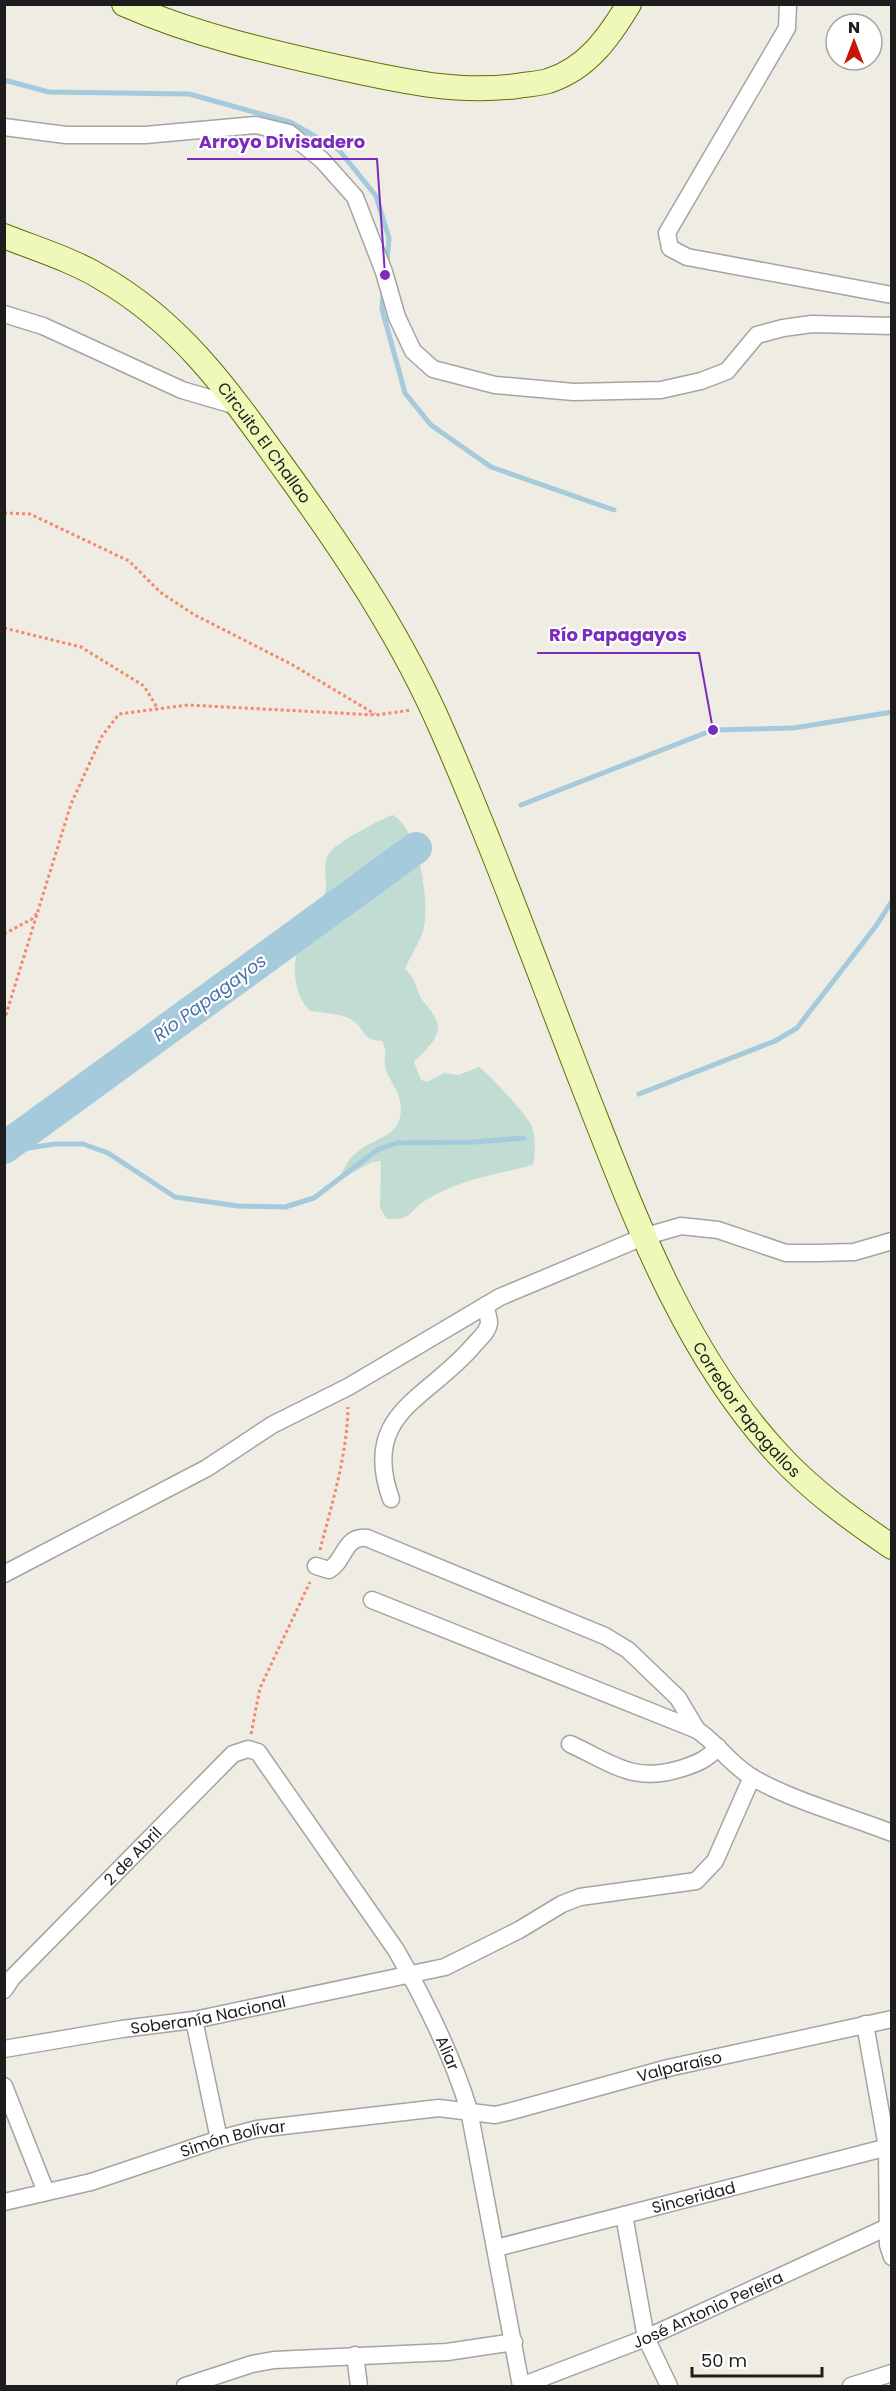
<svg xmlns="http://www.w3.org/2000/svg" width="896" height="2391" font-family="Poppins,sans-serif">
<rect width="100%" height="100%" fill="#eeece3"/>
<path fill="#c1dcd2" d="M 393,815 C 419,829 431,905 423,931 C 419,944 410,956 405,969 C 416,980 415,985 421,998 C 425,1005 435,1014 437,1022 C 442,1038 423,1052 414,1062 L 421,1080 L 427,1082 L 444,1073 L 459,1075 L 479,1067 C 490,1075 528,1116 532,1127 C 536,1139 535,1153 533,1165 C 498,1174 457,1180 426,1200 C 408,1211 414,1220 387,1219 L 380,1208 L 381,1161 L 372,1162 L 339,1180 C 343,1170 348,1159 356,1153 C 377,1135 406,1137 400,1101 C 398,1089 388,1079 385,1067 C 383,1055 389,1054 382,1041 C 363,1040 367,1033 356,1023 C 345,1013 323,1013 310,1011 C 285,987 295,939 312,912 C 316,905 323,901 325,893 C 328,879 321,864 330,852 C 335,844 384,817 393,815 Z"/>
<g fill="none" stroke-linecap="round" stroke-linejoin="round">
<path stroke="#a5cadb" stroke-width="5" d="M 4,80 L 49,92 L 189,94 L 290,122 L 339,150 L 376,196 L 389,238 L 387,263
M 383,293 L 382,309 L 405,393 L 431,425 L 491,467 L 614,510
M 521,805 L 713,730 L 794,728 L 892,712
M 639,1094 L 775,1041 L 797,1028 L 876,926 L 892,901
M 4,1152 L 54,1144 L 83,1144 L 108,1153 L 175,1197 L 238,1206 L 285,1207 L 314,1198 L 377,1150 L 397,1143 L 474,1142 L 524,1138"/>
<path stroke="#a5cadb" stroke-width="32" d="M 4,1148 L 416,848"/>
<g stroke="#a4a4a4" stroke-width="19">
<g id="minor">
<path d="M 788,4 L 787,28 L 667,233 L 670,248 L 687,257 L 892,295"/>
<path d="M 4,127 L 66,135 L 145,135 L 256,125 L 289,133 L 322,160 L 355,197 L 384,272 L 397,317 L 413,351 L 433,369 L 495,385 L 574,392 L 661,390 L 701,381 L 727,371 L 757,335 L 783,328 L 812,324 L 892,326"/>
<path d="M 4,314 L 43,326 L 182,390 L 240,407"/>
<path d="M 391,1499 C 360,1413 428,1399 473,1346 C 478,1340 488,1332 489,1323 C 489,1318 486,1310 486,1305"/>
<path d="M 316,1566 L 329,1570 C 345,1561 344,1535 367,1538 L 605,1636 L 628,1650 L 678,1698 L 697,1730"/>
<path d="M 4,1574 L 207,1468 L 272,1425 L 348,1387 L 500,1297 L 643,1237 L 681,1226 L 718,1230 L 786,1253 L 818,1253 L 854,1252 L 892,1241"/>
<path d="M 372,1600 L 697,1730 C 717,1743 729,1763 750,1776 C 787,1799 849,1816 892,1833"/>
<path d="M 570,1744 C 614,1764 633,1784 683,1768 C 698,1763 708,1759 718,1747"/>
<path id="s1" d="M 4,1990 L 12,1978 L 233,1754 L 248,1749 L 258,1752 L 396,1950 C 425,2000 452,2055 469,2110 L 521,2386"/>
<path d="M 194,2020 L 219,2139"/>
<path d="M 865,2024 L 887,2147 L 888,2245 L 892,2257"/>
<path id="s2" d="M 4,2049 L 122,2029 L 194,2020 L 445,1967 L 519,1930 L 562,1904 L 580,1897 L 696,1881 L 715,1861 L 752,1777"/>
<path d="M 4,2086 L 46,2192"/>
<path id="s3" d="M 4,2202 L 91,2182 L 219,2139 L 257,2129 L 439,2108 L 495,2115 L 508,2112 L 668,2068 L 892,2019"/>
<path d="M 624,2215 L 646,2338 L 669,2386"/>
<path id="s4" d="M 496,2248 L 892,2146"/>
<path d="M 355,2355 L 359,2386"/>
<path d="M 185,2386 L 252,2364 L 274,2360 L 447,2352 L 514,2342"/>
<path id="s5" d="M 521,2386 L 646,2338 L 892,2225"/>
<path d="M 851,2386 L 892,2373"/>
</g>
</g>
<g stroke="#5c7107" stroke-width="26">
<g id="secondary">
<path d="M 124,4 C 192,34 265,51 337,67 C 397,80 455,94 517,86 C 527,84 539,84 548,81 C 587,69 609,37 629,4"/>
<path id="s6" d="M 4,236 C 36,249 73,260 102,278 C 187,327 235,401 291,478 C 348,557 403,640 442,730 C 497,855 543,984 593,1111 C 640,1231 689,1358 778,1454 C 812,1491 851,1519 892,1547"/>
</g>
</g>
<path stroke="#f6876c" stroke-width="3" stroke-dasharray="3 3" stroke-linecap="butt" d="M 4,513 L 30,514 L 129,561 L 160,592 L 193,614 L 291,664 L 375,714
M 4,628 L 81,647 L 144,686 L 158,709
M 4,934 L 32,919 L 39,911
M 4,1021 L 71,804 L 102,736 L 119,714 L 188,705 L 376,715 L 411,710
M 320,1550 C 332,1503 347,1456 348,1407
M 251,1734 L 260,1688 L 310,1582"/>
<use href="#minor" stroke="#fff" stroke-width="16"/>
<use href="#secondary" stroke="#eff8b8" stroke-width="24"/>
</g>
<g text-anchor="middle" stroke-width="4.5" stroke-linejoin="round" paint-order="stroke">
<g font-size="16" fill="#1d1d1d" stroke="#fff">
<text dy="6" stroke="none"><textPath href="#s6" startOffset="340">Circuito El Challao</textPath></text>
<text dy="6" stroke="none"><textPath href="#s6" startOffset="1426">Corredor Papagallos</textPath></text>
<text dy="6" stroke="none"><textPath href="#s1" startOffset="186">2 de Abril</textPath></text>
<text dy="6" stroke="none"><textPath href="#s2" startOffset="207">Soberanía Nacional</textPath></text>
<text dy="6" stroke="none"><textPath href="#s1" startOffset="712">Aliar</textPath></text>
<text dy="6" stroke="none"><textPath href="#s3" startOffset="694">Valparaíso</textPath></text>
<text dy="6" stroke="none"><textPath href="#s3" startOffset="238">Simón Bolívar</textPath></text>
<text dy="6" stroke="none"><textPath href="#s4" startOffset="204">Sinceridad</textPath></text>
<text dy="6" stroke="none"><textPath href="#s5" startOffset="202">José Antonio Pereira</textPath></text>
</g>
<g font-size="18" font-style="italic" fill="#4c73aa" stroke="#fff">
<text transform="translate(210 998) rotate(-36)" y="6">Río Papagayos</text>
</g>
</g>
<path fill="none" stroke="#7b2cbf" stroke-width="2" d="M385 275L377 159H187M713 730L699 653H537"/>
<g fill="#7b2cbf" stroke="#fff" stroke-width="2">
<circle cx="385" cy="275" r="6"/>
<circle cx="713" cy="730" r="6"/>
</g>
<g font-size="18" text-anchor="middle" font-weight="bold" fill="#7b2cbf" stroke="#fff" stroke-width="4.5" stroke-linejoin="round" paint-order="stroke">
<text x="282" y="148">Arroyo Divisadero</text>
<text x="618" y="641">Río Papagayos</text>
</g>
<rect width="896" height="2391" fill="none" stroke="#1d1d1d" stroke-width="12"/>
<g transform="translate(854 42)"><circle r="28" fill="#ffffff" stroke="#a5a5a5" stroke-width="1.5"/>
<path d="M0-4.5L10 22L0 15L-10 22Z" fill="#c61705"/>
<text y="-9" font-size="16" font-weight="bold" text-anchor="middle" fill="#1d1d1d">N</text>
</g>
<path d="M692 2367v9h130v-9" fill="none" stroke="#1d1d1d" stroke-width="3"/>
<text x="701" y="2367" font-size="18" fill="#1d1d1d" stroke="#ffffff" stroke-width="4.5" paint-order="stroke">50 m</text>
</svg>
